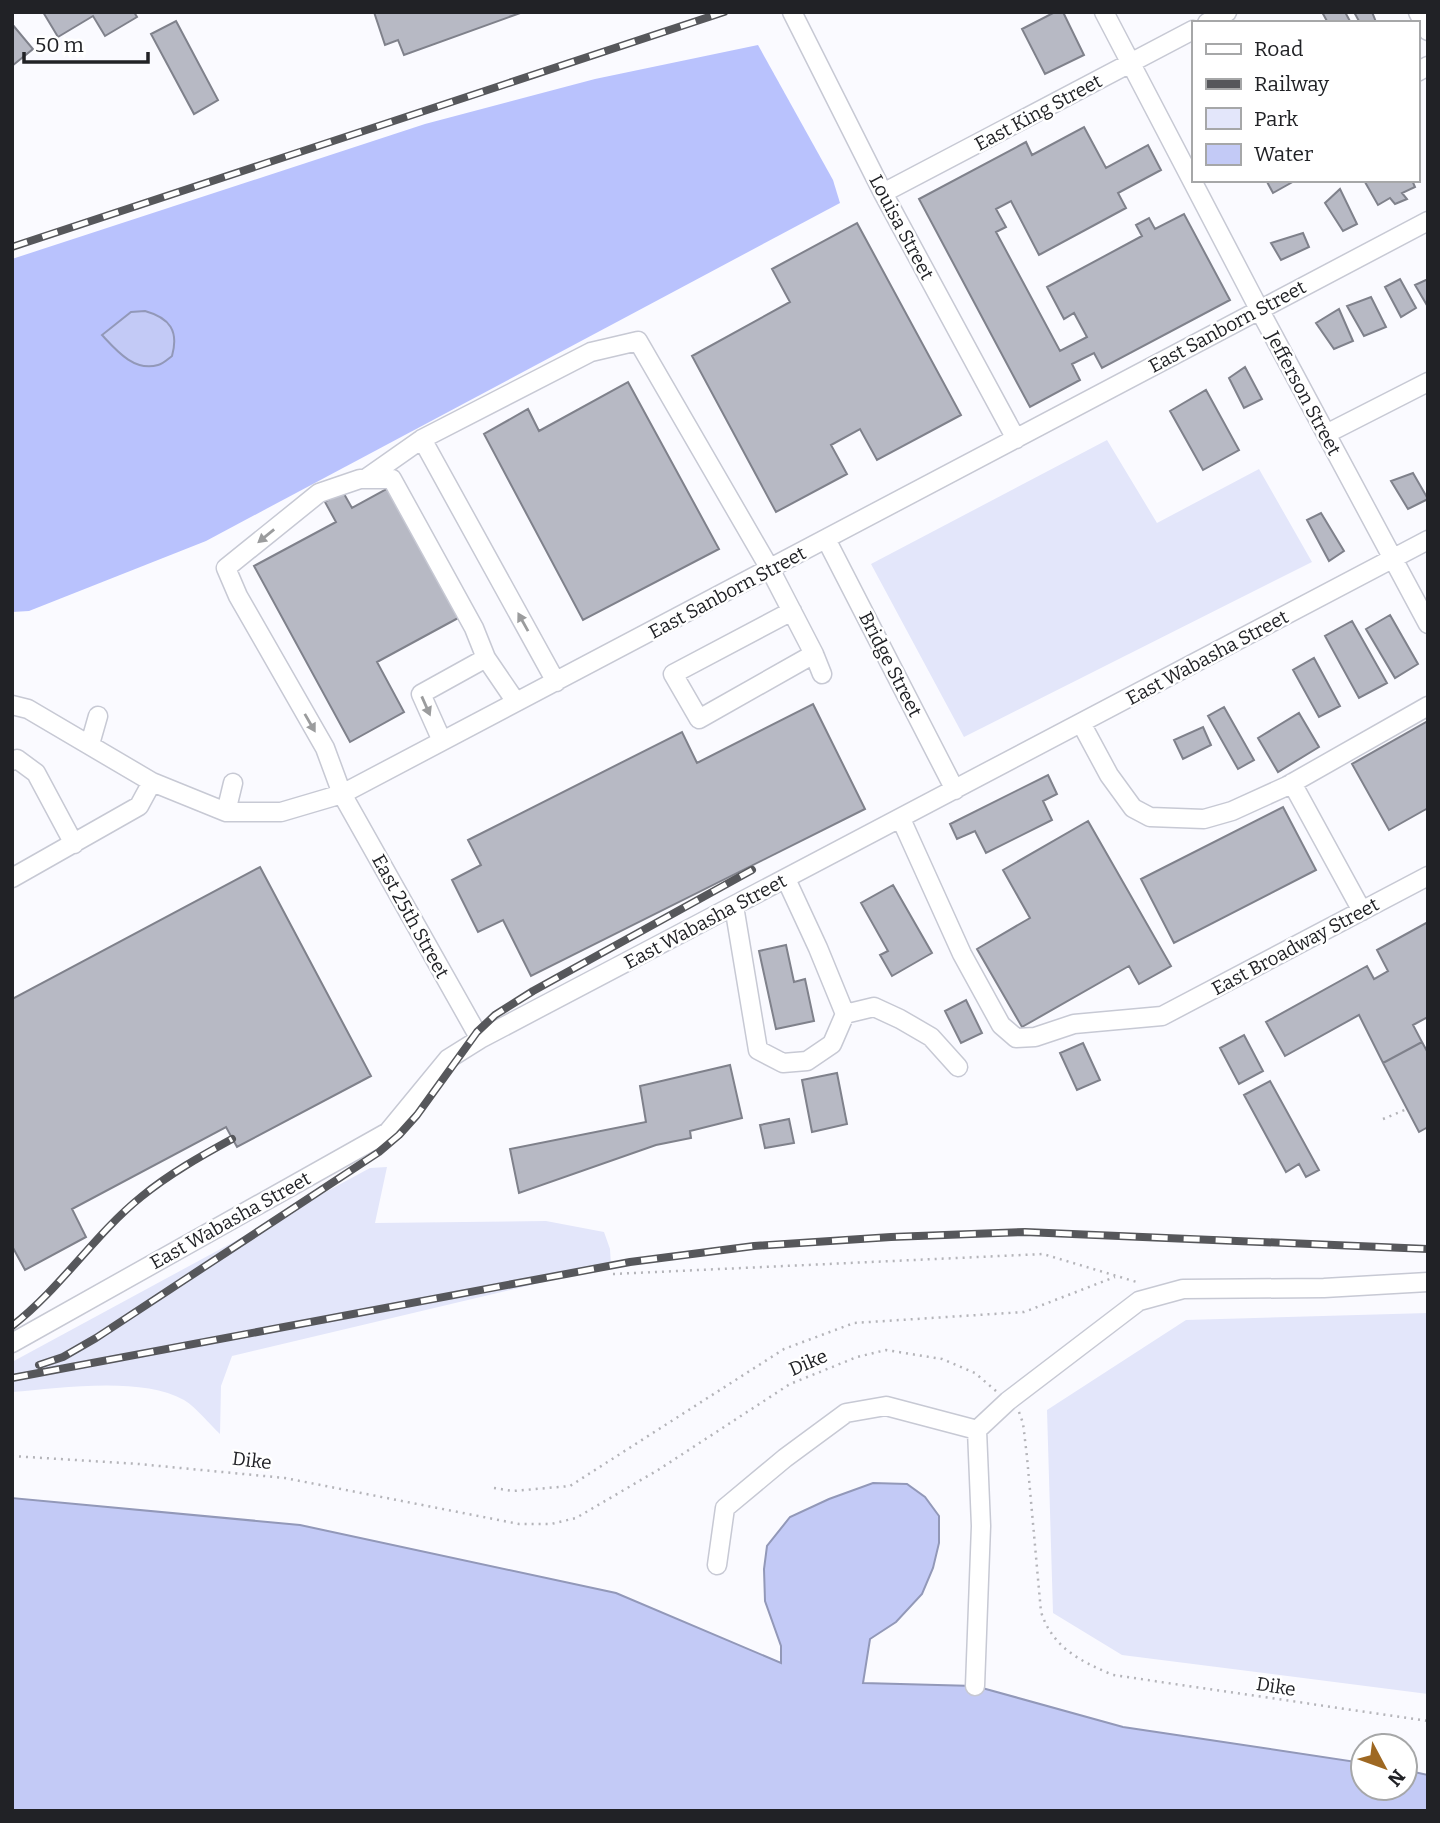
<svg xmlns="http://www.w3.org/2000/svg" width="1440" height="1823" font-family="Bitter,serif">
<rect width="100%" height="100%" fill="#fafaff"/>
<path fill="#e3e6fa" d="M 1107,440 L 1157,523 L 1259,469 L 1312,562 L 964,737 L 871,564 Z
M 387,1167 L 375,1223 L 546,1221 L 604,1232 L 610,1249 L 611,1266 L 232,1356 L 221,1386 L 220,1434 C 209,1424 197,1408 184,1400 C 142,1376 60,1388 12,1392 L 12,1362 L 370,1168 Z
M 1428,1313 L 1428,1694 L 1122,1655 L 1053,1613 L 1047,1410 L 1186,1320 Z"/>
<path fill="#b9c2fd" d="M 758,45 L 833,180 L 840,203 L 206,541 L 29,611 L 12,612 L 12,259 L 425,124 L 595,79 Z"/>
<path fill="#c3caf6" stroke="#9298b8" stroke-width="2" d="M 145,311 C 170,318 179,331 172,356 C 168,359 163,364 158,365 C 134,372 116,350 102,335 L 131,312 Z
M 873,1483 L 907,1484 L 925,1497 L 939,1516 L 939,1543 L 933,1568 L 922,1594 L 896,1622 L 870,1639 L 863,1683 L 975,1686 L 1123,1727 L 1363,1763 L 1363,1788 L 1405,1788 L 1405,1770 L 1428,1775 L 1428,1811 L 12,1811 L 12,1498 L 300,1525 L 616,1593 L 781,1663 L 781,1646 L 765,1601 L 764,1569 L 767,1546 L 790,1517 L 829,1499 Z"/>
<path fill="#b7b9c4" stroke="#7f818b" stroke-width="2" d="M 43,12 L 134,12 L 137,17 L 105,36 L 93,16 L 58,37 Z
M 374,12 L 523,12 L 404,55 L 398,40 L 385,45 Z
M 1055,12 L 1063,12 L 1084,55 L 1045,74 L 1022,29 Z
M 1322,12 L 1345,12 L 1351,23 L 1328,23 Z
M 1354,12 L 1372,12 L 1376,22 L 1360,23 Z
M 176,21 L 218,100 L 194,114 L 151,34 Z
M 12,24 L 33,49 L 12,66 Z
M 1084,127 L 1106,168 L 1148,145 L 1161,170 L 1118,193 L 1126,208 L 1039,255 L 1011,201 L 996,209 L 1006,227 L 996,232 L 1060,351 L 1087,337 L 1074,313 L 1064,319 L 1047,287 L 1142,236 L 1136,225 L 1149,218 L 1155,229 L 1184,214 L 1230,300 L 1102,368 L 1094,353 L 1072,364 L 1080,380 L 1030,407 L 919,199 L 1026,142 L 1032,155 Z
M 1266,180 L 1296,180 L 1273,193 Z
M 1368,180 L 1412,180 L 1415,187 L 1402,193 L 1407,199 L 1395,204 L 1390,198 L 1378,205 L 1365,182 Z
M 1340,189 L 1357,224 L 1343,231 L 1325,203 Z
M 857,223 L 961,415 L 877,460 L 860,429 L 831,445 L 847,474 L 776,512 L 692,356 L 790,302 L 772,269 Z
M 1303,233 L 1309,247 L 1281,260 L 1271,243 Z
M 1400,279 L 1416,308 L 1401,317 L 1385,287 Z
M 1428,279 L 1428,307 L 1415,285 Z
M 1371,297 L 1386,327 L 1364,336 L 1347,306 Z
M 1339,309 L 1353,341 L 1334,349 L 1316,323 Z
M 1245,367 L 1262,399 L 1244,408 L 1229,378 Z
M 628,382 L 719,549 L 583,620 L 484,434 L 528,409 L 539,431 Z
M 1206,390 L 1239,450 L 1203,470 L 1170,411 Z
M 1413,473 L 1428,499 L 1408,509 L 1391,481 Z
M 390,487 L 460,617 L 377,662 L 404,712 L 350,742 L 254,566 L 336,522 L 325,502 L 343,492 L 352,508 Z
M 1321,513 L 1344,551 L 1329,561 L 1307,520 Z
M 1390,615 L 1418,664 L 1395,678 L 1366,629 Z
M 1352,621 L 1387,683 L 1359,698 L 1325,636 Z
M 1314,658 L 1340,706 L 1319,717 L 1293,670 Z
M 813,704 L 865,809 L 531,976 L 503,920 L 478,932 L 452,880 L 481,865 L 468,840 L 682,732 L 697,763 Z
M 1224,707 L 1254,760 L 1238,769 L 1208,716 Z
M 1299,713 L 1319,747 L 1278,772 L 1258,738 Z
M 1428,721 L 1428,808 L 1389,830 L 1352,764 Z
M 1203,727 L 1211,745 L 1183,759 L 1174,740 Z
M 1048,775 L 1057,794 L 1043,801 L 1052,820 L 986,853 L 975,831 L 957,839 L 950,824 Z
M 1283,807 L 1316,870 L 1174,943 L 1141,879 Z
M 1088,821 L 1171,966 L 1139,984 L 1129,966 L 1022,1027 L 977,949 L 1030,918 L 1003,870 Z
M 260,867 L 371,1076 L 237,1147 L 226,1127 L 72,1209 L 86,1237 L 25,1270 L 12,1246 L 12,999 Z
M 893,885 L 932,953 L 892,976 L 880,955 L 888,951 L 861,903 Z
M 1428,922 L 1428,1017 L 1413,1025 L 1422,1042 L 1383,1063 L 1359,1015 L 1285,1056 L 1266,1022 L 1367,966 L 1374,979 L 1388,971 L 1377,950 Z
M 786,945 L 794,982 L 805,979 L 814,1021 L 776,1029 L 759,951 Z
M 966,1000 L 982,1033 L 961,1043 L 945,1011 Z
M 1244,1035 L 1263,1071 L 1239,1084 L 1220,1048 Z
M 1422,1042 L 1428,1053 L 1428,1127 L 1419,1132 L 1383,1063 Z
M 1083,1043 L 1100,1080 L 1077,1090 L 1060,1053 Z
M 730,1065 L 742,1118 L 690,1131 L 691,1138 L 656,1145 L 519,1193 L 510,1149 L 646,1122 L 640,1086 Z
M 837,1073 L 847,1124 L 812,1132 L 802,1080 Z
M 1270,1081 L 1319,1170 L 1306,1177 L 1299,1164 L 1286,1172 L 1244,1095 Z
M 789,1119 L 794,1143 L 765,1148 L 760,1125 Z"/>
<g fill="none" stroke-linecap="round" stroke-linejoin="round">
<g stroke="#c7c9d4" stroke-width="21">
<path id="minor" d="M 792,12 L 883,193 L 1016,439
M 1104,12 L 1259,309 L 1428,624
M 1418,12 L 1428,31
M 1207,23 L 1227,12
M 1417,72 L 1428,66
M 883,193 L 1193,30
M 1326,434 L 1428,382
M 422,439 L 556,682
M 365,479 L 422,439 L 591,352 L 638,341 L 770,569 L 814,654 L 822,674
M 826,539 L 955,790
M 792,611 L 673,674 L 699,719 L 814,654
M 12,705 L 28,709 L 152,782 L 226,812 L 281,812 L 342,794 L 1428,221
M 1081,723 L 1109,775 L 1133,808 L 1150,817 L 1204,819 L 1232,811 L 1287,786 L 1428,706
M 442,741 L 421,694 L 486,658
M 90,744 L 98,716
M 12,761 L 17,759 L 36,773 L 74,844
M 1292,783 L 1362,911
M 226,812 L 233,783
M 901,819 L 962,954 L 1001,1025 L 1016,1038 L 1035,1037 L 1074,1024 L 1162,1016 L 1428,876
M 12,878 L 139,806 L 152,782
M 734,906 L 758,1050 L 783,1063 L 807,1061 L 832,1044 L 845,1014 L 818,948 L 786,879
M 845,1014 L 874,1007 L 900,1019 L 931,1037 L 958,1067
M 480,1039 L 342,794 L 325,748 L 238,596 L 226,568 L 319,493 L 360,479 L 392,479 L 474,628 L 486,658 L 516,702
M 12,1343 L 388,1132 L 448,1059 L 480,1039 L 1428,540
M 717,1565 L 725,1508 L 785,1458 L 846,1413 L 886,1406 L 977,1430
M 975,1686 L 981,1526 L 977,1430 L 1008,1401 L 1139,1301 L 1183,1289 L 1324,1288 L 1428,1282"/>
</g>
<path stroke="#b4b4b9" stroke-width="2.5" stroke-dasharray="2 5" stroke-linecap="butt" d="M 1383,1119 L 1407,1109
M 613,1274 L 1043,1254 L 1140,1283
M 1019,1412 L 1023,1423 L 1027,1457 L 1041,1612 C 1053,1648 1080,1661 1113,1675 L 1428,1721
M 12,1456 L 139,1464 L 285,1478 L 519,1524 L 551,1524 L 576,1518 L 658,1470 L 790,1384 L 857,1357 L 886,1350 L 942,1359 L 975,1373 L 996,1391
M 494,1488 L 513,1491 L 570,1486 L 784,1349 L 854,1323 L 1024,1312 L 1115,1277"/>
<use href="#minor" stroke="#fff" stroke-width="18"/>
<g stroke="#56575b" stroke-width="8">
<path id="rail" d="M 12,247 L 724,12
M 12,1326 C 61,1288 94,1235 141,1197 C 169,1174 201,1156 232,1139
M 39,1365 L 63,1357 L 96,1338 L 379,1152 L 399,1135 L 417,1115 L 477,1032 L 495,1015 L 533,991 L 752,870
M 12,1378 L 630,1262 L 754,1246 L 891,1237 L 1025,1232 L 1428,1249"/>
</g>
<use href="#rail" stroke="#fff" stroke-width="5" stroke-dasharray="16" stroke-linecap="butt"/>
</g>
<defs><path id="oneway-solid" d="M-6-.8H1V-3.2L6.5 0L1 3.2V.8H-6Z" transform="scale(1.75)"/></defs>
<g fill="#9b9c9d">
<use href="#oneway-solid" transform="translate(266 536) rotate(141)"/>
<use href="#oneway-solid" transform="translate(523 622) rotate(-119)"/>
<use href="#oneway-solid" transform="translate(426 706) rotate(66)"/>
<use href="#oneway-solid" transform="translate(310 723) rotate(60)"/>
</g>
<g text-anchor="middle" stroke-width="5" stroke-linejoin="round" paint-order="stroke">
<g font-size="19" fill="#212226" stroke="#fff">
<text transform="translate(1038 112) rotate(-28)" y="7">East King Street</text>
<text transform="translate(902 227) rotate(62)" y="7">Louisa Street</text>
<text transform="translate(1227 326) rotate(-28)" y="7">East Sanborn Street</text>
<text transform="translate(1304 393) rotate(62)" y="7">Jefferson Street</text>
<text transform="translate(727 592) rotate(-28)" y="7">East Sanborn Street</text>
<text transform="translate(1207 657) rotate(-28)" y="7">East Wabasha Street</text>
<text transform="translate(891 664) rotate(63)" y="7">Bridge Street</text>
<text transform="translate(411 916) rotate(61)" y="7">East 25th Street</text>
<text transform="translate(705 921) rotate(-28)" y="7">East Wabasha Street</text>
<text transform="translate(1295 946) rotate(-28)" y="7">East Broadway Street</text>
<text transform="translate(230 1220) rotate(-29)" y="7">East Wabasha Street</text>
<text transform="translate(808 1362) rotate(-23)" y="7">Dike</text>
<text transform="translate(252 1460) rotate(7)" y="7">Dike</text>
<text transform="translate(1276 1686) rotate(9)" y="7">Dike</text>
</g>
</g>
<rect width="1440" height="1823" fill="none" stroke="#212226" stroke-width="28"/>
<rect x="1192" y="21" width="228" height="161" fill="#ffffff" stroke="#a6a7a8" stroke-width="2"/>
<rect x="1206" y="44" width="35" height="10" fill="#ffffff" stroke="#a6a7a8" stroke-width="2"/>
<text x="1254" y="56" font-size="21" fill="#212226">Road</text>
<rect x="1206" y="79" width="35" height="10" fill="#56575b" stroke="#a6a7a8" stroke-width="2"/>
<text x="1254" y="91" font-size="21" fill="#212226">Railway</text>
<rect x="1206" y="108" width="35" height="21" fill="#e3e6fa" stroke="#a6a7a8" stroke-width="2"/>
<text x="1254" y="126" font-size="21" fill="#212226">Park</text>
<rect x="1206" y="144" width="35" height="21" fill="#c3caf6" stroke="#a6a7a8" stroke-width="2"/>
<text x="1254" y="161" font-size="21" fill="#212226">Water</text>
<g transform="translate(1384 1767) rotate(131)"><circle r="33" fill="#ffffff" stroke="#a6a7a8" stroke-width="2"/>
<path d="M0-5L12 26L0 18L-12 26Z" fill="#9e6822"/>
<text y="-10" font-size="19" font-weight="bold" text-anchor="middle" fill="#212226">N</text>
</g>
<path d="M24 52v10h124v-10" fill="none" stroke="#212226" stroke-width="3.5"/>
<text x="35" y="52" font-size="21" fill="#212226" stroke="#ffffff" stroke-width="5" paint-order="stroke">50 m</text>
</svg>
